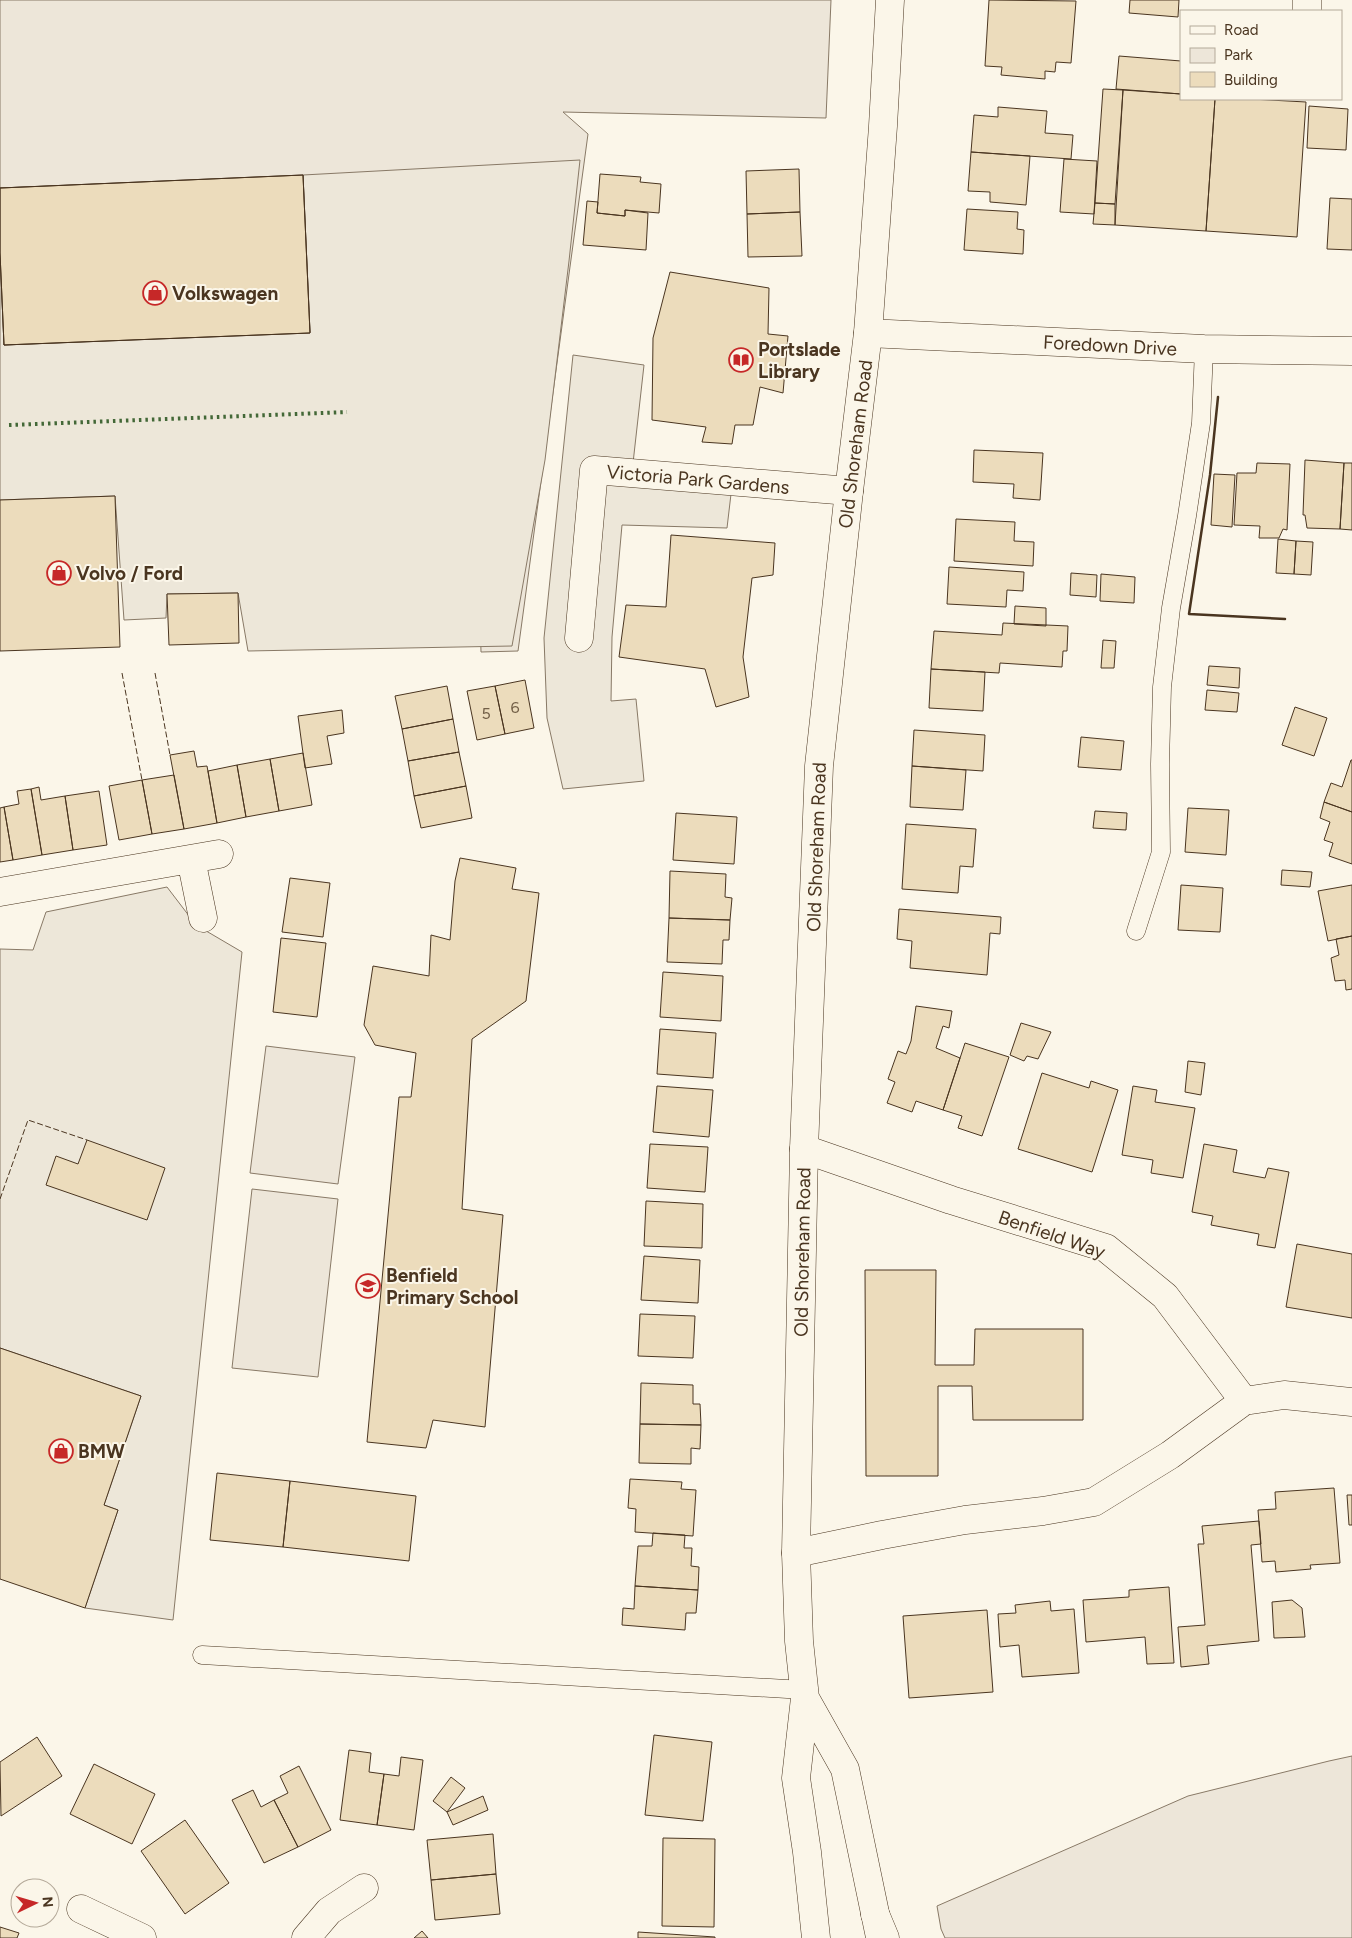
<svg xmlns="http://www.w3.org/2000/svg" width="1352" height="1938" font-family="Figtree,sans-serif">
<rect width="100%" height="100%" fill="#fbf6e9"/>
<path fill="#ede6d9" stroke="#887966" d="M 0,0 L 831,0 L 826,118 L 563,112 L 588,134 L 518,651 L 481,652 L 479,579 L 537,167 L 0,188 Z
M 266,1046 L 355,1057 L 338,1184 L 250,1173 Z
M 252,1189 L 338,1199 L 318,1377 L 232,1368 Z
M 1352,1756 L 1352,1938 L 945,1938 L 941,1929 L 937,1906 L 1188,1796 L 1329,1761 Z"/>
<path fill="#ede7d9" stroke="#887966" d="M 580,160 L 569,261 L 545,460 L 512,646 L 248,651 L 238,593 L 167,594 L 166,618 L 124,620 L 115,496 L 0,500 L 0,253 L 4,345 L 310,332 L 303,175 Z
M 573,355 L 644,365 L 631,481 L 731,494 L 727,528 L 622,525 L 612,637 L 611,701 L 636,699 L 644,781 L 563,789 L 547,718 L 544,638 Z
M 167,887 L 196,925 L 242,952 L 173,1620 L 85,1608 L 118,1510 L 104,1505 L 141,1396 L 0,1348 L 0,949 L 33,950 L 46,912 Z"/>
<path fill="#ecdcbc" stroke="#4a3520" d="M 989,0 L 1076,1 L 1071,63 L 1056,62 L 1055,72 L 1045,71 L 1045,79 L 1001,75 L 1002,67 L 985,66 Z
M 1130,0 L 1179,0 L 1178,17 L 1129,13 Z
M 1119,56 L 1181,61 L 1181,94 L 1116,89 Z
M 1103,89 L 1123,90 L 1115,204 L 1095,203 Z
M 1123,90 L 1181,94 L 1181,99 L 1215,99 L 1206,231 L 1115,225 Z
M 1215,99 L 1251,99 L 1306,102 L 1297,237 L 1206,231 Z
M 1309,106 L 1348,109 L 1346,150 L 1307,148 Z
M 998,107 L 1047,111 L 1045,133 L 1073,135 L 1071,159 L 971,152 L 974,115 L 998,117 Z
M 971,152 L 1030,156 L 1026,205 L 990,202 L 990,192 L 968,191 Z
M 1064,159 L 1097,161 L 1094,214 L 1060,212 Z
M 799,169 L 800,212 L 747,214 L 746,171 Z
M 600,174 L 641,177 L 640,182 L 661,184 L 659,213 L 625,210 L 625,216 L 597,213 Z
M 303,175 L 310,333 L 4,345 L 0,253 L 0,188 Z
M 303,175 L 310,333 L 4,345 L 0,253 L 0,188 Z
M 1330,198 L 1352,199 L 1352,250 L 1327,249 Z
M 587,201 L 598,202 L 597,213 L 625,216 L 625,210 L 648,213 L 646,250 L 583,245 Z
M 1095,203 L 1115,204 L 1115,225 L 1093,224 Z
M 967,209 L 1018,212 L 1017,229 L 1024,230 L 1023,254 L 964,250 Z
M 800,212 L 802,256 L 748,257 L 747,214 Z
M 670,272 L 769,288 L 768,334 L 788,336 L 783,393 L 760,387 L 753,425 L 735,425 L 732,444 L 702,442 L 706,427 L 652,420 L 653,338 Z
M 974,450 L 1043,453 L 1040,500 L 1013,498 L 1014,484 L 973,482 Z
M 1305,460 L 1344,463 L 1340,529 L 1307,528 L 1305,515 L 1303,515 Z
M 1257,463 L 1290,464 L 1287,530 L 1283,529 L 1279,538 L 1259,538 L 1260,526 L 1234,525 L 1237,473 L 1256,473 Z
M 1344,463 L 1352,463 L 1352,530 L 1340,529 Z
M 1214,474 L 1235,475 L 1232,527 L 1211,525 Z
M 115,496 L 120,647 L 0,651 L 0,500 Z
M 956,519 L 1015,522 L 1014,541 L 1034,542 L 1033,566 L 954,561 Z
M 671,535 L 775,543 L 773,575 L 752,578 L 743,657 L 749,697 L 716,707 L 705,669 L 619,657 L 626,605 L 666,607 Z
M 1278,539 L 1296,541 L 1294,574 L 1276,573 Z
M 1296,541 L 1313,542 L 1311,575 L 1294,574 Z
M 949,567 L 1024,572 L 1023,591 L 1007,590 L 1006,607 L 947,604 Z
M 1071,573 L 1097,575 L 1096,597 L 1070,595 Z
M 1101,574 L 1135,577 L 1134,603 L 1100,601 Z
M 238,593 L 239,643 L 169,645 L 167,594 Z
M 1015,606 L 1046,608 L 1046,626 L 1014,624 Z
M 1003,623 L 1068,626 L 1067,651 L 1063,651 L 1062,667 L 1000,663 L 999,673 L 931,669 L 934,631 L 1002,635 Z
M 1103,640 L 1116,641 L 1114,668 L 1101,668 Z
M 1209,666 L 1240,668 L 1239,688 L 1207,685 Z
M 931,669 L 985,672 L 983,711 L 929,708 Z
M 525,680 L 534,728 L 505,734 L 495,686 Z
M 447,686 L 453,719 L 402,729 L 395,696 Z
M 495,686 L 505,734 L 477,740 L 467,691 Z
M 1207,690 L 1239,693 L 1237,712 L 1205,710 Z
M 1295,707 L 1327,718 L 1314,756 L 1282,745 Z
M 342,710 L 344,733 L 327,736 L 332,764 L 305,768 L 298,716 Z
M 453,719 L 459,752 L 408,761 L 402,729 Z
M 914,730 L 985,735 L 983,771 L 912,766 Z
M 1081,737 L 1124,741 L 1121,770 L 1078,767 Z
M 194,751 L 197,767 L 207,766 L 217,823 L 184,829 L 170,755 Z
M 459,752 L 466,786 L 414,796 L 408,761 Z
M 303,753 L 312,805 L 279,811 L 270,759 Z
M 270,759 L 279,811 L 246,817 L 237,765 Z
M 1351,760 L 1352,760 L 1352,812 L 1324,802 L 1331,783 L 1342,787 Z
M 237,765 L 246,817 L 217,823 L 208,771 Z
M 912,766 L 966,770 L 963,810 L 910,807 Z
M 174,775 L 184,829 L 152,834 L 142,780 Z
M 142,780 L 152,834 L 119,840 L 109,786 Z
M 466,786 L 472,818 L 421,828 L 414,796 Z
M 39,787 L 41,800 L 65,796 L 73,850 L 42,855 L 31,789 Z
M 31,789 L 42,855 L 13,860 L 4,807 L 19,804 L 17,791 Z
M 99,791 L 107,845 L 73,850 L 65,796 Z
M 1324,802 L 1352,812 L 1352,864 L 1329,856 L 1333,843 L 1324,840 L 1330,822 L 1320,818 Z
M 4,807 L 13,860 L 0,862 L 0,808 Z
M 1188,808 L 1229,810 L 1226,855 L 1185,852 Z
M 1095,811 L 1127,813 L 1126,830 L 1093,828 Z
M 676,813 L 737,817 L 734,864 L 673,860 Z
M 906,824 L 976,829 L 973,867 L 960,866 L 958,893 L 902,889 Z
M 460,858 L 516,868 L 512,889 L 539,893 L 526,1001 L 472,1039 L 462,1209 L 503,1215 L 485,1427 L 433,1420 L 426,1448 L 367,1442 L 399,1097 L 411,1097 L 416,1053 L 375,1045 L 364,1025 L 373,966 L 429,976 L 431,935 L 450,940 L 455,881 Z
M 1282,870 L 1312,872 L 1310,887 L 1281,885 Z
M 670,871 L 726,874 L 725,897 L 732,898 L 730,920 L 669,918 Z
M 290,878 L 330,883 L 323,937 L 282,932 Z
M 1181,885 L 1223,888 L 1220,932 L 1178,930 Z
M 1352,885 L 1352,936 L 1328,941 L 1318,891 Z
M 899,909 L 1001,917 L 1000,934 L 990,933 L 987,975 L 910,968 L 912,941 L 897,939 Z
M 669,918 L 730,920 L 729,940 L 723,940 L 722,964 L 667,962 Z
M 1352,936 L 1352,989 L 1346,990 L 1345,980 L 1335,981 L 1331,958 L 1339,955 L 1336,939 Z
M 281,938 L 326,943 L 317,1017 L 273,1012 Z
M 663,972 L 723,976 L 721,1021 L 660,1017 Z
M 916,1006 L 952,1011 L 949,1028 L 943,1026 L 936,1048 L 960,1058 L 943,1110 L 916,1101 L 912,1112 L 887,1103 L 895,1082 L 888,1079 L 898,1051 L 906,1054 L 911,1041 Z
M 1021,1023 L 1051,1032 L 1038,1059 L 1027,1056 L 1024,1061 L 1010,1055 Z
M 660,1029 L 716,1033 L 713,1078 L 657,1074 Z
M 965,1043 L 1009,1057 L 982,1136 L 958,1128 L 962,1116 L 943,1110 Z
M 1188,1061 L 1205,1063 L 1201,1095 L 1185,1092 Z
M 1042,1073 L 1089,1088 L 1091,1081 L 1118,1090 L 1092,1172 L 1018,1149 Z
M 657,1086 L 713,1090 L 709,1137 L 653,1132 Z
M 1133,1086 L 1157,1090 L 1155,1102 L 1195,1108 L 1183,1178 L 1151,1173 L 1153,1160 L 1122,1155 Z
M 87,1140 L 165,1168 L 147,1220 L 46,1185 L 56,1156 L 78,1164 Z
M 650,1144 L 708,1147 L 705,1192 L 647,1188 Z
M 1204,1144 L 1237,1150 L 1233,1172 L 1265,1178 L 1268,1168 L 1289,1172 L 1275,1248 L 1257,1245 L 1259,1234 L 1211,1225 L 1213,1216 L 1192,1212 Z
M 646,1201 L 703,1204 L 702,1248 L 644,1246 Z
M 1297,1244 L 1352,1254 L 1352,1318 L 1286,1307 Z
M 644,1256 L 700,1260 L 698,1303 L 641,1300 Z
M 865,1270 L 936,1270 L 935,1365 L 974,1365 L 975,1329 L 1083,1329 L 1083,1420 L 973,1420 L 972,1386 L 938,1386 L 938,1476 L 866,1476 Z
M 640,1314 L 695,1316 L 693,1358 L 638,1356 Z
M 0,1348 L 141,1396 L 104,1505 L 118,1510 L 85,1608 L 0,1579 Z
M 641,1383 L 693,1385 L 693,1404 L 700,1404 L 701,1425 L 640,1424 Z
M 640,1424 L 701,1425 L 700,1449 L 691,1448 L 691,1464 L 639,1463 Z
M 217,1473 L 290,1481 L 283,1547 L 210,1540 Z
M 630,1479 L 682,1482 L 681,1489 L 696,1490 L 693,1536 L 635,1532 L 636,1509 L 628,1508 Z
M 290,1481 L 416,1496 L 409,1561 L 283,1547 Z
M 1334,1488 L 1340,1563 L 1310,1565 L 1311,1569 L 1276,1572 L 1275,1561 L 1262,1562 L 1258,1510 L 1276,1509 L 1275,1492 Z
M 1347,1495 L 1352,1495 L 1352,1525 L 1349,1525 Z
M 1259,1521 L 1261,1544 L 1251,1545 L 1259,1641 L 1207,1646 L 1209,1664 L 1181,1667 L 1178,1627 L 1205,1625 L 1198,1544 L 1204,1544 L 1202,1526 Z
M 653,1533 L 685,1535 L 684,1548 L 692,1548 L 691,1566 L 699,1567 L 698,1590 L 635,1586 L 638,1546 L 652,1546 Z
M 635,1586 L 698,1590 L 696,1613 L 686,1613 L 685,1630 L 622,1625 L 623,1608 L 634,1609 Z
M 1169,1587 L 1174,1663 L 1147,1664 L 1145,1637 L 1086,1642 L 1083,1600 L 1129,1597 L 1129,1590 Z
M 1292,1600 L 1302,1608 L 1305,1637 L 1274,1638 L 1272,1602 Z
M 1050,1601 L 1051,1611 L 1074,1609 L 1079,1673 L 1022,1677 L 1019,1645 L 1000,1647 L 998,1614 L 1016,1613 L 1015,1605 Z
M 987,1610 L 993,1692 L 909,1698 L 903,1616 Z
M 654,1735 L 712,1742 L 703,1821 L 645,1815 Z
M 37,1737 L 62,1776 L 1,1816 L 0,1762 Z
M 349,1750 L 371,1753 L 369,1772 L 384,1774 L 377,1825 L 340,1820 Z
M 401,1757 L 423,1760 L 414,1830 L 377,1825 L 384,1774 L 399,1776 Z
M 94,1764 L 155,1794 L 132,1844 L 70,1814 Z
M 299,1766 L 331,1830 L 298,1847 L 274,1800 L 288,1793 L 280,1776 Z
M 451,1777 L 465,1788 L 447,1812 L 433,1801 Z
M 253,1790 L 261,1807 L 274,1800 L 298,1847 L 264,1863 L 232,1800 Z
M 483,1796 L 488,1810 L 453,1825 L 447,1812 Z
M 185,1820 L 229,1883 L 185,1914 L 141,1851 Z
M 493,1834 L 496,1874 L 431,1880 L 427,1840 Z
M 663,1838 L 715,1839 L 714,1927 L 662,1926 Z
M 496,1874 L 500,1914 L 435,1920 L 431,1880 Z
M 0,1927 L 19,1933 L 17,1938 L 0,1938 Z
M 422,1931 L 428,1938 L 414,1938 Z
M 638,1932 L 715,1937 L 715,1938 L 638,1938 Z"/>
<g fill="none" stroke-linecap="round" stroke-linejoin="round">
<g stroke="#4a3520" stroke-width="19">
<path id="service" d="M 1136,931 L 1161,852 L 1160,764 L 1162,687 L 1171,608 L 1187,516 L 1201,423 L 1204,349
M 202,1655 L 804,1690"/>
</g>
<g stroke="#4a3520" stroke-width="29">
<path id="minor" d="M 1307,11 L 1307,0
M 868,333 L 1204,349 L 1352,351
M 579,638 L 594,470 L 849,491
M 191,859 L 203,918
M 0,892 L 219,854
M 804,1149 L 951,1200 L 1106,1248 L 1165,1296 L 1244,1401
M 796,1553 L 882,1535 L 965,1520 L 1043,1511 L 1094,1502 L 1170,1455 L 1244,1401 L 1284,1395 L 1352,1402
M 81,1909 L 142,1938
M 306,1938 L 329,1911 L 364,1888"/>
</g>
<g stroke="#4a3520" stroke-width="29">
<path id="primary" d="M 805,1698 L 845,1769 L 880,1937
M 816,1938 L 807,1852 L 796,1778 L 805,1698 L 799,1641 L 796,1553 L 804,1149 L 819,766 L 849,491 L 868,333 L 883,126 L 890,0"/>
</g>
<g stroke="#4a3520" stroke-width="29">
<path id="trunk" d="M 875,1914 L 885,1938"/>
</g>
<use href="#service" stroke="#fbf6e9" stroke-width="18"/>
<use href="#minor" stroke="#fbf6e9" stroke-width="28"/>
<use href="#primary" stroke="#fbf6e9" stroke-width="28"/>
<use href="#trunk" stroke="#fbf6e9" stroke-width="28"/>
<path stroke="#436837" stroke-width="4" stroke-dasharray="2.5 4" stroke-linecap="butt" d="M 9,425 L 347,412"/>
<path stroke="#4a3520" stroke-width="1" stroke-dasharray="6 2.5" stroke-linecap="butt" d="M 122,673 L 142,780
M 155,673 L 170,755
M 0,1199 L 28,1120 L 87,1140"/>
<path stroke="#4a3520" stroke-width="2.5" d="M 1218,397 L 1210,475 L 1189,614 L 1285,619"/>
</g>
<defs>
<g id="shop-ring" transform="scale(1.25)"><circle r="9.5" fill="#fbf6e9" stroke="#c62828" stroke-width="1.5"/><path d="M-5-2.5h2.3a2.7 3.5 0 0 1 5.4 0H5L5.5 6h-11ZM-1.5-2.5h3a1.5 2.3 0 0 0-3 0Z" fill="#c62828"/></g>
<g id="library-ring" transform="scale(1.25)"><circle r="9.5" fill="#fbf6e9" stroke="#c62828" stroke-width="1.5"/><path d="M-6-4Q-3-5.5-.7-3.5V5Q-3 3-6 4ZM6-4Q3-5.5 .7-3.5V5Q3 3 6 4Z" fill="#c62828"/></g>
<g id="school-ring" transform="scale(1.25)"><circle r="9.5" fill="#fbf6e9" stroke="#c62828" stroke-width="1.5"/><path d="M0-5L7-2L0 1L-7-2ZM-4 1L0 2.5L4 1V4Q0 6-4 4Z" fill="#c62828"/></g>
</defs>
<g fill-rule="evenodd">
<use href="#shop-ring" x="155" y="293"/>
<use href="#library-ring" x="741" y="360"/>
<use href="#shop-ring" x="59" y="573"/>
<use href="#school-ring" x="368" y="1286"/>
<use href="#shop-ring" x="61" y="1451"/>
</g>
<g text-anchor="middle" stroke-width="4" stroke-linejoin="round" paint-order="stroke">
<g font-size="16" fill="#725f47">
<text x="515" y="713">6</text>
<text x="486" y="719">5</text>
</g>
<g font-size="19" font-weight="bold" fill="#4a3520" stroke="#fbf6e9" text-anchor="start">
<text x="172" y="300">Volkswagen</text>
<text x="758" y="356">Portslade<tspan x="758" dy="22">Library</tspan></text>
<text x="76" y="580">Volvo / Ford</text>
<text x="386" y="1282">Benfield<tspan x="386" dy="22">Primary School</tspan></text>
<text x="78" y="1458">BMW</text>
</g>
<g font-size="19" fill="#4a3520" stroke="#fbf6e9">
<text transform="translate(1110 345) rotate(3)" y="7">Foredown Drive</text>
<text transform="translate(855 444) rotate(-83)" y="7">Old Shoreham Road</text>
<text transform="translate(698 479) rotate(5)" y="7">Victoria Park Gardens</text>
<text transform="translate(816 847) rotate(-88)" y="7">Old Shoreham Road</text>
<text transform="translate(1052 1234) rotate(19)" y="7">Benfield Way</text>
<text transform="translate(802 1252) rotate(-89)" y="7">Old Shoreham Road</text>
</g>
</g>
<rect x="1180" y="10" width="162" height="90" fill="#fbf6e9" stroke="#b4a999"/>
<rect x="1190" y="26" width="25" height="8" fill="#fbf6e9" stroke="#b4a999"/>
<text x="1224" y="35" font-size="15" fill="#4a3520">Road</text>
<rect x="1190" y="48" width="25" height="15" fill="#ede6d9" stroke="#b4a999"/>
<text x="1224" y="60" font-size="15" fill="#4a3520">Park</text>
<rect x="1190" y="72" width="25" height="15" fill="#ecdcbc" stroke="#b4a999"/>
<text x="1224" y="85" font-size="15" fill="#4a3520">Building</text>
<g transform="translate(35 1903) rotate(85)"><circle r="24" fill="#fbf6e9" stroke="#b4a999"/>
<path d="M0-4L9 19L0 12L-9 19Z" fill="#c62828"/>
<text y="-8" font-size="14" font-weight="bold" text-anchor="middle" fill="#4a3520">N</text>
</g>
</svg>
